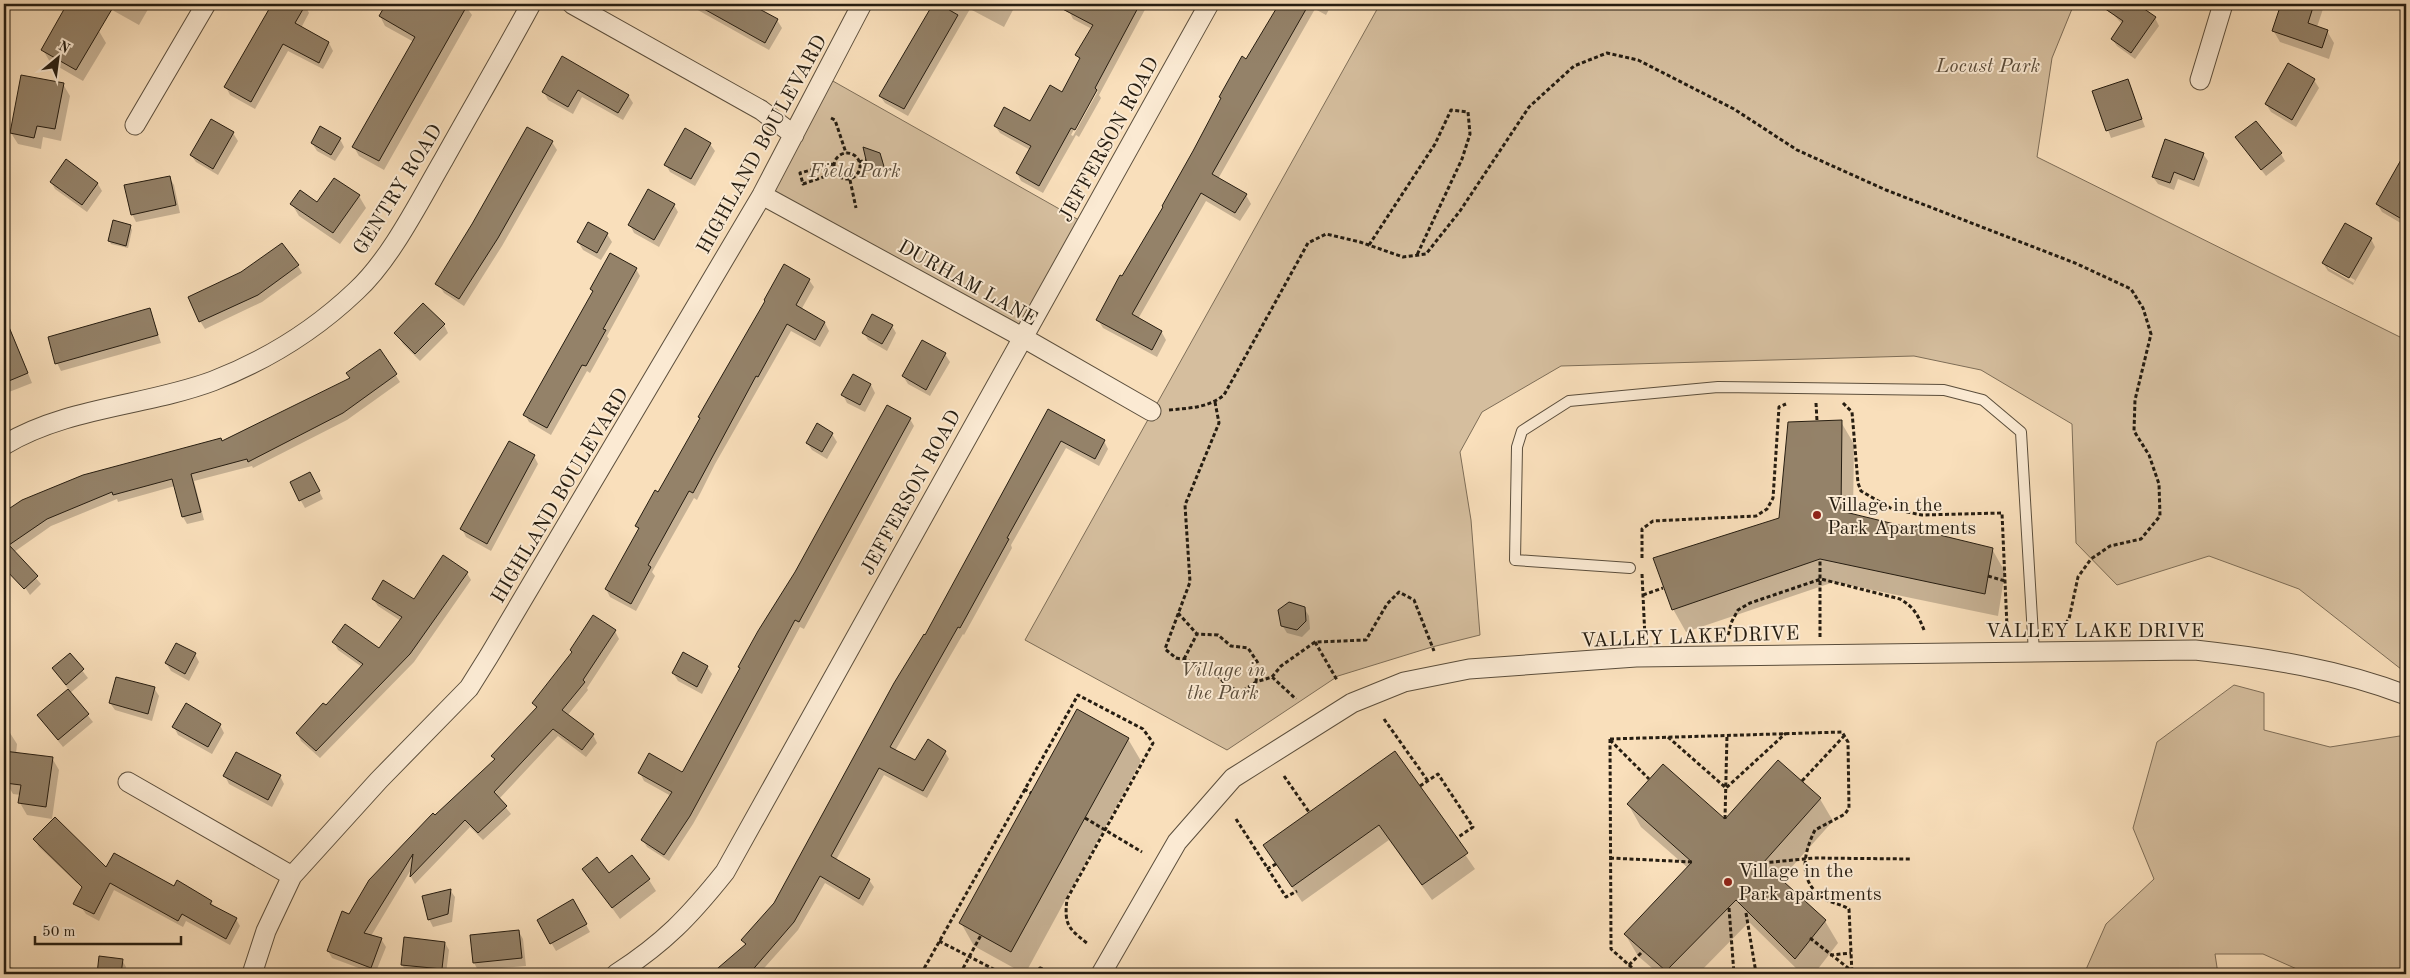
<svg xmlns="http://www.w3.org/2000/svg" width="2410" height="978" font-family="'Old Standard TT',serif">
<rect width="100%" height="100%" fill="#f9dfbb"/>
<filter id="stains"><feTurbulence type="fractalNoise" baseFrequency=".004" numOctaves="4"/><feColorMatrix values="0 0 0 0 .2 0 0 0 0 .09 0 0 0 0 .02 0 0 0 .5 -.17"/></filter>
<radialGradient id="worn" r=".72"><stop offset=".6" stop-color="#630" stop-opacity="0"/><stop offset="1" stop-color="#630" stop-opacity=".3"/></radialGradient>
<path fill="#d5be9e" stroke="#7e6e58" d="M 1380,4 L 1669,4 L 1666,7 L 1670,4 L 2074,4 L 2052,58 L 2037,157 L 2406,340 L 2406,673 L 2299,589 L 2209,556 L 2117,585 L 2076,543 L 2072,424 L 1981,370 L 1914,356 L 1561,366 L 1482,412 L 1460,452 L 1471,520 L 1480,635 L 1432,647 L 1338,676 L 1227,750 L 1025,640 Z
M 824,76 L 1086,224 L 1022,337 L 762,195 Z
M 2234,685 L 2264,693 L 2264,730 L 2330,747 L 2406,735 L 2406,974 L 2308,974 L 2263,954 L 2215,954 L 2218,974 L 2084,974 L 2106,924 L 2154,879 L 2133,828 L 2157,742 Z"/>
<path fill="#0003" fill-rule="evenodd" d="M 110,4 L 151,4 L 139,25 L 114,11 Z
M 273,4 L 305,5 L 309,13 L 301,28 L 329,43 L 333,51 L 323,69 L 288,51 L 255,109 L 230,95 L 226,87 Z
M 387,4 L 402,4 L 413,10 L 417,4 L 464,4 L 472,15 L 384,170 L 359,156 L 354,147 L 414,42 L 385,26 L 380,16 Z
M 687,4 L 759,4 L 756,8 L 777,20 L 782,28 L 769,50 Z
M 934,4 L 1010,4 L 1013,10 L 1004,27 L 970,9 L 908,116 L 885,103 L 880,96 Z
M 1073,4 L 1087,4 L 1105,13 L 1111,4 L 1148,4 L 1099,95 L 1101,98 L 1079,137 L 1076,135 L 1043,193 L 1021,181 L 1017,173 L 1030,150 L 1000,133 L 995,126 L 1030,122 L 1062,94 L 1080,61 L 1077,55 L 1092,29 L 1073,19 L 1069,11 ZM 1096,89 L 1098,91 L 1073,136 L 1071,135 Z
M 1280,4 L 1332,4 L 1326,15 L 1315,9 L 1218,179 L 1246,195 L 1251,204 L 1240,221 L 1206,201 L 1138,319 L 1161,331 L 1166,340 L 1157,357 L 1103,328 L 1098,320 L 1164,208 L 1222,100 L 1220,97 L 1247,60 Z
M 2119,4 L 2135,4 L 2155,18 L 2159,26 L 2135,59 L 2117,46 L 2112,39 L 2122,24 L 2112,13 Z
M 2283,4 L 2320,4 L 2323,9 L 2317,27 L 2327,31 L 2334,43 L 2329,59 L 2280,42 L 2273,30 Z
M 4,12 L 9,20 L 4,29 Z
M 99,31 L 106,43 L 83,81 L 50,62 L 43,50 Z
M 563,58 L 628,95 L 633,103 L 623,120 L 582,97 L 573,114 L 548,100 L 544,92 Z
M 2314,80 L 2319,88 L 2296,127 L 2271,112 L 2266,104 Z
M 2128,81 L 2145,127 L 2111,138 L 2094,92 Z
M 63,84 L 70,96 L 61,141 L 43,137 L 41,149 L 18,144 L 11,133 Z
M 211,121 L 233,133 L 238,141 L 218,175 L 196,162 L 191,155 Z
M 527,128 L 552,142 L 557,150 L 502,246 L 464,306 L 444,293 L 439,285 Z
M 2237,138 L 2281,154 L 2285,161 L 2266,176 Z
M 340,139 L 344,147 L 335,161 L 317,151 L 312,143 Z
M 710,144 L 715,151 L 695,186 L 670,172 L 666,165 Z
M 879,154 L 882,158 L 885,173 L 870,168 L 868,164 Z
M 2203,154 L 2208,161 L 2199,187 L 2178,179 L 2174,190 L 2158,184 L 2153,177 Z
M 66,161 L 98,184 L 102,191 L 87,212 L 55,189 L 51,182 Z
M 2401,163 L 2406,165 L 2406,222 L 2404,225 L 2382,212 L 2377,204 Z
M 169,177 L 174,185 L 180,213 L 136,222 L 132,214 Z
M 359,196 L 366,208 L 340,244 L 299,216 L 292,204 L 318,204 Z
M 674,205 L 678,212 L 659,247 L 634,233 L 630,225 Z
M 130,226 L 132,230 L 128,248 L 111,244 L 109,240 Z
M 607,234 L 612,242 L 601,260 L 583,250 L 578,242 Z
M 2371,239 L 2375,247 L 2353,285 L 2328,271 L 2323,263 ZM 2328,265 L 2355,280 L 2354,283 L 2328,268 Z
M 298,266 L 302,273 L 262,302 L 205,329 L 200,321 Z
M 636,269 L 640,276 L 607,336 L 609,339 L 590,373 L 587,371 L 551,435 L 529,422 L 525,415 L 593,293 L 591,289 Z
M 809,280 L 814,287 L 801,310 L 825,323 L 829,331 L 820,347 L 791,331 L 715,464 L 697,500 L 694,498 L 652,572 L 655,576 L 636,611 L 610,597 L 606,589 L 639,530 L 636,526 Z
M 150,310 L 161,343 L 61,371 L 57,363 Z
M 4,322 L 5,322 L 11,331 L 32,383 L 9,392 L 4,383 Z
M 444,325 L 448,333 L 420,361 L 403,344 L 398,336 Z
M 892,326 L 896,333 L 887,351 L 868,340 L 864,333 Z
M 380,351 L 400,382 L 347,420 L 253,468 L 252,466 L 194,481 L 204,520 L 187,524 L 183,517 L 175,486 L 118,502 L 117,499 L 51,526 L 14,552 L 41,584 L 30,595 L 4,556 L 4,514 L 22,501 L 222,442 L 351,379 Z
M 945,354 L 950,362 L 930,396 L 908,384 L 903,376 Z
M 853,376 L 871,385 L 875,393 L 865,412 L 847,403 L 843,395 Z
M 1049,411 L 1104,441 L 1108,449 L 1099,466 L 1066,448 L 1011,545 L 1012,548 L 964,635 L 963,634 L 895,751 L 915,762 L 945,752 L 949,759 L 927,798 L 884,775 L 836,860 L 869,880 L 874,887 L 863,906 L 825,883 L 798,930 L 759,974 L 714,974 L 746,946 L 743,940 L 775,904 L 926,636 Z
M 910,419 L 914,426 L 804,629 L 800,627 L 726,765 L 693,824 L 669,861 L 647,847 L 643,840 L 671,796 L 644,781 L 640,773 L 682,774 L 741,670 L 739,667 Z
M 1841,422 L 1854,444 L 1853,516 L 1992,549 L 2005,572 L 1998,616 L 1834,582 L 1686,632 L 1673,609 L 1780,519 Z
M 817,425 L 832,434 L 837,442 L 827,459 L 812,450 L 807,443 Z
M 534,456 L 538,464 L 491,551 L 466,537 L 462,529 Z
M 314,481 L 323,499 L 305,508 L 291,483 Z
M 467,573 L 471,580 L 414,662 L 320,758 L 301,741 L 297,733 L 326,707 L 362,667 L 338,650 L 334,642 L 379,649 L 401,621 L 378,606 L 373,599 L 414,601 Z
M 1304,608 L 1309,616 L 1310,629 L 1302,637 L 1287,633 L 1282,625 Z
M 615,631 L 619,639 L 587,688 L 588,690 L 567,716 L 593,735 L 597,743 L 586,757 L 558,736 L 499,799 L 511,814 L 483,840 L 470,827 L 415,884 L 411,877 L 412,868 L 371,936 L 381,939 L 386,947 L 375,974 L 332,958 L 328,951 L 349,915 L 435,816 L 495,760 L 493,756 L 537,709 L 533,703 Z
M 195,654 L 199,662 L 189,681 L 171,671 L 166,663 Z
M 70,655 L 88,678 L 70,693 L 93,722 L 63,747 L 38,716 L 69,690 L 53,669 Z
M 707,667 L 712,674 L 702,694 L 678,681 L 673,673 Z
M 154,688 L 159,696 L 152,721 L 115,710 L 110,703 Z
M 220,725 L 224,733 L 212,754 L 178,735 L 174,727 Z
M 4,732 L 10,733 L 17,744 L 16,754 L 52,758 L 59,770 L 52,819 L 27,815 L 20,803 L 21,795 L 13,794 L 6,782 L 4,781 Z
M 1128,739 L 1141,761 L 1025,974 L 974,946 L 961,923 Z
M 1395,753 L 1475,869 L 1432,900 L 1389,840 L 1302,902 L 1264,846 Z
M 225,776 L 280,776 L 284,784 L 272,807 L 229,784 Z
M 1820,799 L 1833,821 L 1780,880 L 1825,921 L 1838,943 L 1814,974 L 1802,974 L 1749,922 L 1698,974 L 1659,974 L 1638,956 L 1625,934 L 1688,868 L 1641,827 L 1628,804 L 1725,821 Z
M 35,840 L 107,869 L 174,888 L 211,902 L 215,908 L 236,919 L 240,926 L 230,945 L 186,921 L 183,927 L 114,890 L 99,921 L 86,914 L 81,907 L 86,886 L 77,883 L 39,847 Z
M 584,869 L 649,880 L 656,891 L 620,919 Z
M 450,890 L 455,897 L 452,922 L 433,927 L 429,919 Z
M 573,901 L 590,932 L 556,951 L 538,920 Z
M 519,932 L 523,939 L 526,966 L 478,970 L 474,963 Z
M 445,943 L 449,950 L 446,974 L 407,972 L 402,965 Z
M 101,957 L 122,960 L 126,967 L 126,974 L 98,974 Z
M 4,964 L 27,974 L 4,974 Z"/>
<path fill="#948269" stroke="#261d11" d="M 67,4 L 115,4 L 76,70 L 41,50 Z
M 272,4 L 306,4 L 295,23 L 329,42 L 319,63 L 283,44 L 251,102 L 224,87 Z
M 386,4 L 468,4 L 379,161 L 352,147 L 415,37 L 379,16 Z
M 695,4 L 750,4 L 778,19 L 765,43 Z
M 933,4 L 939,4 L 958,15 L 904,109 L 879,96 Z
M 1053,4 L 1140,4 L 1095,88 L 1097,90 L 1075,130 L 1071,128 L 1039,186 L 1016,173 L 1031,146 L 994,126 L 1004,107 L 1030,121 L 1050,85 L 1062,92 L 1080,58 L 1075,55 L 1093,25 Z
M 1279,4 L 1309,4 L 1212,174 L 1247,194 L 1235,213 L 1201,193 L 1132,314 L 1162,331 L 1152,350 L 1096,320 L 1120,275 L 1122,276 L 1163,207 L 1162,206 L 1193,151 L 1221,98 L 1219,97 L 1242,56 L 1246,59 Z
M 2098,4 L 2137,4 L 2156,17 L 2131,53 L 2111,39 L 2123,21 Z
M 2281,4 L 2314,4 L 2308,23 L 2328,30 L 2322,48 L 2272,31 Z
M 562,56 L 629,95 L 618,113 L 578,90 L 568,107 L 542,92 Z
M 2288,63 L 2315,79 L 2292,120 L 2265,104 Z
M 21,75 L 64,83 L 55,129 L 37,126 L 34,138 L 10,133 Z
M 2128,79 L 2142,119 L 2106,131 L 2092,91 Z
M 211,119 L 234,132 L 213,169 L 190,155 Z
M 2256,121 L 2282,153 L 2261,170 L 2235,137 Z
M 320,126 L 341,138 L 331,155 L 311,143 Z
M 527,127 L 553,141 L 498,238 L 459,299 L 435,284 L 472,224 Z
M 685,128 L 711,143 L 691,179 L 664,165 Z
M 2165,139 L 2204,153 L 2194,180 L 2174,172 L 2170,183 L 2152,177 Z
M 863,147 L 880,153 L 885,170 L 867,164 Z
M 2406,151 L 2406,207 L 2400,218 L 2376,204 Z
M 66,159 L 98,183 L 82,205 L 50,182 Z
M 170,176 L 176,205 L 131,215 L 124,185 Z
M 334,178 L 360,195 L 333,233 L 290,204 L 300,190 L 317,202 Z
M 648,189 L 675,204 L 654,240 L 628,225 Z
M 113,220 L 131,225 L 126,246 L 108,241 Z
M 588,222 L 608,233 L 597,253 L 577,242 Z
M 2345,223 L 2372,238 L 2349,278 L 2322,263 Z
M 282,243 L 299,265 L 258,295 L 199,322 L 188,297 L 241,272 Z
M 610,253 L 637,268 L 603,329 L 606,330 L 586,366 L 582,365 L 547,428 L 523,415 L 593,291 L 590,289 Z
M 784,264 L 810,279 L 796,305 L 825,322 L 815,340 L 787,324 L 758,377 L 756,376 L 693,493 L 689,491 L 648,565 L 651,567 L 631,604 L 605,589 L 639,528 L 635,526 L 655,490 L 658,492 L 700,418 L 698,417 L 765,301 L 764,300 Z
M 423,303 L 445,324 L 415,354 L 394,333 Z
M 150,308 L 158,335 L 55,364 L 48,337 Z
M 872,314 L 893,325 L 882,344 L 862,333 Z
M 4,315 L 28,373 L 4,383 Z
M 922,340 L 946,353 L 926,390 L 902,376 Z
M 380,349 L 397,374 L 343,413 L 248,462 L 247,459 L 191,474 L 201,512 L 182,517 L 172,479 L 113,495 L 112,492 L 47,519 L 9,545 L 38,576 L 24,589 L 4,568 L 4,512 L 22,500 L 83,475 L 221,438 L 222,441 L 350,378 L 346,373 Z
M 853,374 L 871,384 L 860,405 L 841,395 Z
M 887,405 L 911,418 L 799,622 L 795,620 L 722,757 L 690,816 L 664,855 L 641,840 L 672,792 L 638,773 L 649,753 L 682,772 L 683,771 L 740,668 L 738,667 L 758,631 L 795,572 Z
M 1048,409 L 1105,440 L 1095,459 L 1061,441 L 1007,538 L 1009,539 L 960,628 L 958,627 L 890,747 L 915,760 L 928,739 L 946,751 L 923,791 L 879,768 L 831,856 L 870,879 L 859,899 L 820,876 L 794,922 L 749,974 L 711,974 L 746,944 L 741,940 L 774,903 L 894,683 L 924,634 L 925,635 Z
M 1842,420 L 1841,511 L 1993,548 L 1985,594 L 1820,559 L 1672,610 L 1653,558 L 1779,518 L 1788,422 Z
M 817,423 L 833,433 L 822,452 L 806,443 Z
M 509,441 L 535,455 L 487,544 L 460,529 Z
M 310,472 L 320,491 L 299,501 L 290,482 Z
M 443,555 L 468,572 L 410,654 L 316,751 L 296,733 L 323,703 L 326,705 L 363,664 L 332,642 L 345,624 L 379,648 L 402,617 L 372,599 L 383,580 L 414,599 Z
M 1289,602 L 1305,607 L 1306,621 L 1297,630 L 1281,626 L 1278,610 Z
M 593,615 L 616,630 L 583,680 L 585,682 L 562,710 L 594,734 L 582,750 L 553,729 L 494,792 L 507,806 L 478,833 L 465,820 L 410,877 L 413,854 L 364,933 L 382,938 L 371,968 L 327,951 L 342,911 L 349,914 L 369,880 L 433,813 L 435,815 L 495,759 L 491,756 L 537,707 L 532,703 L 572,652 L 570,650 Z
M 176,643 L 196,653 L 185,674 L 165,663 Z
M 683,652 L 708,666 L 697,687 L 672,673 Z
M 70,653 L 84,669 L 66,685 L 52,668 Z
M 116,677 L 155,687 L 148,714 L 109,703 Z
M 68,689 L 89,714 L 58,740 L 37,715 Z
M 186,703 L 221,724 L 208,747 L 172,727 Z
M 1077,709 L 1129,738 L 1011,952 L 959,923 Z
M 4,751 L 53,757 L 46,807 L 18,803 L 21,785 L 5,783 L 6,771 L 4,771 Z
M 1395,751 L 1468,853 L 1422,885 L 1379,825 L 1292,887 L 1263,845 Z
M 236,752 L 281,775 L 268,800 L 223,776 Z
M 1778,760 L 1821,798 L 1763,863 L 1826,920 L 1795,959 L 1736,900 L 1666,971 L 1624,934 L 1692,862 L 1627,804 L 1663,764 L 1725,819 Z
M 55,817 L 106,867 L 114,853 L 174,886 L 177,880 L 212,901 L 210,904 L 237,918 L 226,939 L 182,914 L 178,921 L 110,883 L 94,914 L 73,904 L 82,887 L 33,839 Z
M 632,855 L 650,879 L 612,908 L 582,869 L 597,857 L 609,873 Z
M 451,889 L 448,914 L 428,920 L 422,896 Z
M 573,899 L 587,924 L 550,944 L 537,920 Z
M 519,930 L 522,958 L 473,963 L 470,935 Z
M 404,937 L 445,942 L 442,969 L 401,965 Z
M 99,956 L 123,959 L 121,974 L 97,974 Z"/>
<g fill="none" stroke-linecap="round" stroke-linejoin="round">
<g stroke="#5b4e3c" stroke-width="12">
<path id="lane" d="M 1630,568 L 1515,560 L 1517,447 L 1522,431 L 1569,401 L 1718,387 L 1944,390 L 1983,400 L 2021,432 L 2034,653"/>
</g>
<g stroke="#5b4e3c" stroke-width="21">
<path id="street" d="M 572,4 L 761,110 L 794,135
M 2200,80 L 2223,4
M 135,125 L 206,4
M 762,195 L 1022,337 L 1151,411
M 4,445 C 67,407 146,406 213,381 C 267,360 314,331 356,291 C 391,259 420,200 444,159 C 473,107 503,56 531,4
M 128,782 L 292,876
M 252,974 L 266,931 L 292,876 L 379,780 L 469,688 L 489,656 L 762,195 L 862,4
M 616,974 C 664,943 689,917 725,872 L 1209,4
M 1101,974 L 1177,842 L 1233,778 L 1352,703 L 1404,682 L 1469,669 L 1636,657 L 2195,650 C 2267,658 2338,669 2406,695"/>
</g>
<path stroke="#261d11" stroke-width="3" stroke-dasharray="4 2.5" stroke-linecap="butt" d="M 831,118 L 835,120 L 846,153
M834 166a13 13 0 1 1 26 0a13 13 0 1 1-26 0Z
M 859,162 L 866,160
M 833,164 L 800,173 L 803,184 L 835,173
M 850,180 L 856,208
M 1369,245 L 1435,144 L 1451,110 L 1468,112 L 1470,134 L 1462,159 L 1417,255
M 1215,402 L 1219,423 L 1185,505 L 1190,582 L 1165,649 L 1176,658 L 1188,660 L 1202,672 L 1218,676 L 1227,686 L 1241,692 L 1256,682 L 1272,677 L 1281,666 L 1315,642 L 1366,640 L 1387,604 L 1399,592 L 1414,600 L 1434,651
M 1816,403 L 1817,421
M 1843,403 L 1852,412 L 1858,483 L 1861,491 L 1892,509 L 1922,515 L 2002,513 L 2007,627
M 1169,410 C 1189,408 1208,408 1224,395 L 1308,243 L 1326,234 L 1360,242 L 1403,257 L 1426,254 L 1460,211 L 1529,107 L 1574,66 L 1607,53 L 1638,60 L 1734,109 L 1797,150 L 1886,190 L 2075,263 L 2131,289 L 2143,308 L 2151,334 L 2135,400 L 2134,431 L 2149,455 L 2159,484 L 2160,516 L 2141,539 L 2110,546 L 2091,559 L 2078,577 L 2069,619 L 2065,624 L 2057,627
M 1642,558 L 1642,529 L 1653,521 L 1756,516 L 1767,509 L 1773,498 L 1779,407 L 1786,404
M 1642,574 L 1645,638
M 1988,576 L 2005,581
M 1643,595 L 1663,588
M 1178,613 L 1197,634 L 1218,635 L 1231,646 L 1248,648 L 1258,663 L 1256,682
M 1728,635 L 1732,621 L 1738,610 L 1750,603 L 1821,579 L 1900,599 C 1914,607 1918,615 1924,630
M 1820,637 L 1820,559
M 1315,642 L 1337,680
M 1184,659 L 1197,634
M 1272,677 L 1296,699
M 1384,719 L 1428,781
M 1668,737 L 1726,788 L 1786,733
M 1610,739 L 1842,732 L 1848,742 L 1849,808 L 1845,814 L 1815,830 C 1803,854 1798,881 1823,898 C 1831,903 1841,904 1849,909 L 1852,974
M 1610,739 L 1611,949 L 1639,974
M 1610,740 L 1649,779
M 1284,776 L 1309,812
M 1802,781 L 1844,736
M 1420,786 L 1438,774 L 1473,827 L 1457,838
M 1024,789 L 1031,793
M 1085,818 L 1142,852
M 1236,819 L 1286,897 L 1297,891
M 1725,819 L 1727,735
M 1610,858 L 1692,862
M 1763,863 L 1814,858 L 1911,859
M 1267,869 L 1276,864
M 1729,908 L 1734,974
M 1746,913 L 1756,973 L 1852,971
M 1810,938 L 1852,971
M 939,941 L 1003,974
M 1830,955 L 1851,953
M 1629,965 L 1643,951
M 921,974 L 1078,695 L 1143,729 L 1153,743 L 1067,899 C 1064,925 1068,928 1088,944
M 960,974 L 981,935
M 1027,974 L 1040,968 L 1057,974"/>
<use href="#lane" stroke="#fbead3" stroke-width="10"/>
<use href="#street" stroke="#fbead3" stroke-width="19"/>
</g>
<g fill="#8f2418" stroke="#fbead3" stroke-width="2">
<circle cx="1817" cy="515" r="5"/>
<circle cx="1728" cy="882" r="5"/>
</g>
<g text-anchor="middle" stroke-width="4" stroke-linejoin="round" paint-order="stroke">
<g font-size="20" font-style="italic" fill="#5b4d3b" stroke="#fbead3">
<text x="1988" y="72">Locust Park</text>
<text x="855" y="177">Field Park</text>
<text x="1223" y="676">Village in<tspan x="1223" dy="23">the Park</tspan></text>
</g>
<g font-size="20" fill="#261d11" stroke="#fbead3">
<text transform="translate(1108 139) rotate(-61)" y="7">JEFFERSON ROAD</text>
<text transform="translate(761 144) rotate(-61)" y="7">HIGHLAND BOULEVARD</text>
<text transform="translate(397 189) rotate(-58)" y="7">GENTRY ROAD</text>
<text transform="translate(968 282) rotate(29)" y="7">DURHAM LANE</text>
<text transform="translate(910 492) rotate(-61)" y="7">JEFFERSON ROAD</text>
<text transform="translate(559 495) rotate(-59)" y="7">HIGHLAND BOULEVARD</text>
<text x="2095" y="637">VALLEY LAKE DRIVE</text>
<text transform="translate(1690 636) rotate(-2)" y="7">VALLEY LAKE DRIVE</text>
</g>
<g font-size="20" fill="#261d11" stroke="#fbead3" text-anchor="start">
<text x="1827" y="511">Village in the<tspan x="1827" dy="23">Park Apartments</tspan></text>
<text x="1738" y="877">Village in the<tspan x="1738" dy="23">Park apartments</tspan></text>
</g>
</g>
<rect width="2410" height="978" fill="none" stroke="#f9dfbb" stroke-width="20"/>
<rect x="5" y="5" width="2400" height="968" fill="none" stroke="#261d11" stroke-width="2.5"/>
<rect x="10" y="10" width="2390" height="958" fill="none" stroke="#261d11"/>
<g transform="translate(58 58) rotate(29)" stroke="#fbead3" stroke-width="4" paint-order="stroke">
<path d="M0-4L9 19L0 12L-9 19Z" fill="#261d11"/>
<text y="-8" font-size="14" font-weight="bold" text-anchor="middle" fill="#261d11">N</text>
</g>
<path d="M35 936v8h146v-8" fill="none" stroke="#261d11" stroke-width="2.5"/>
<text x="42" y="936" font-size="15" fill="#261d11" stroke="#fbead3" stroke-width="4" paint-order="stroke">50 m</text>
<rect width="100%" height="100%" filter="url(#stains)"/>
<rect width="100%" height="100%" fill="url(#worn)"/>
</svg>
